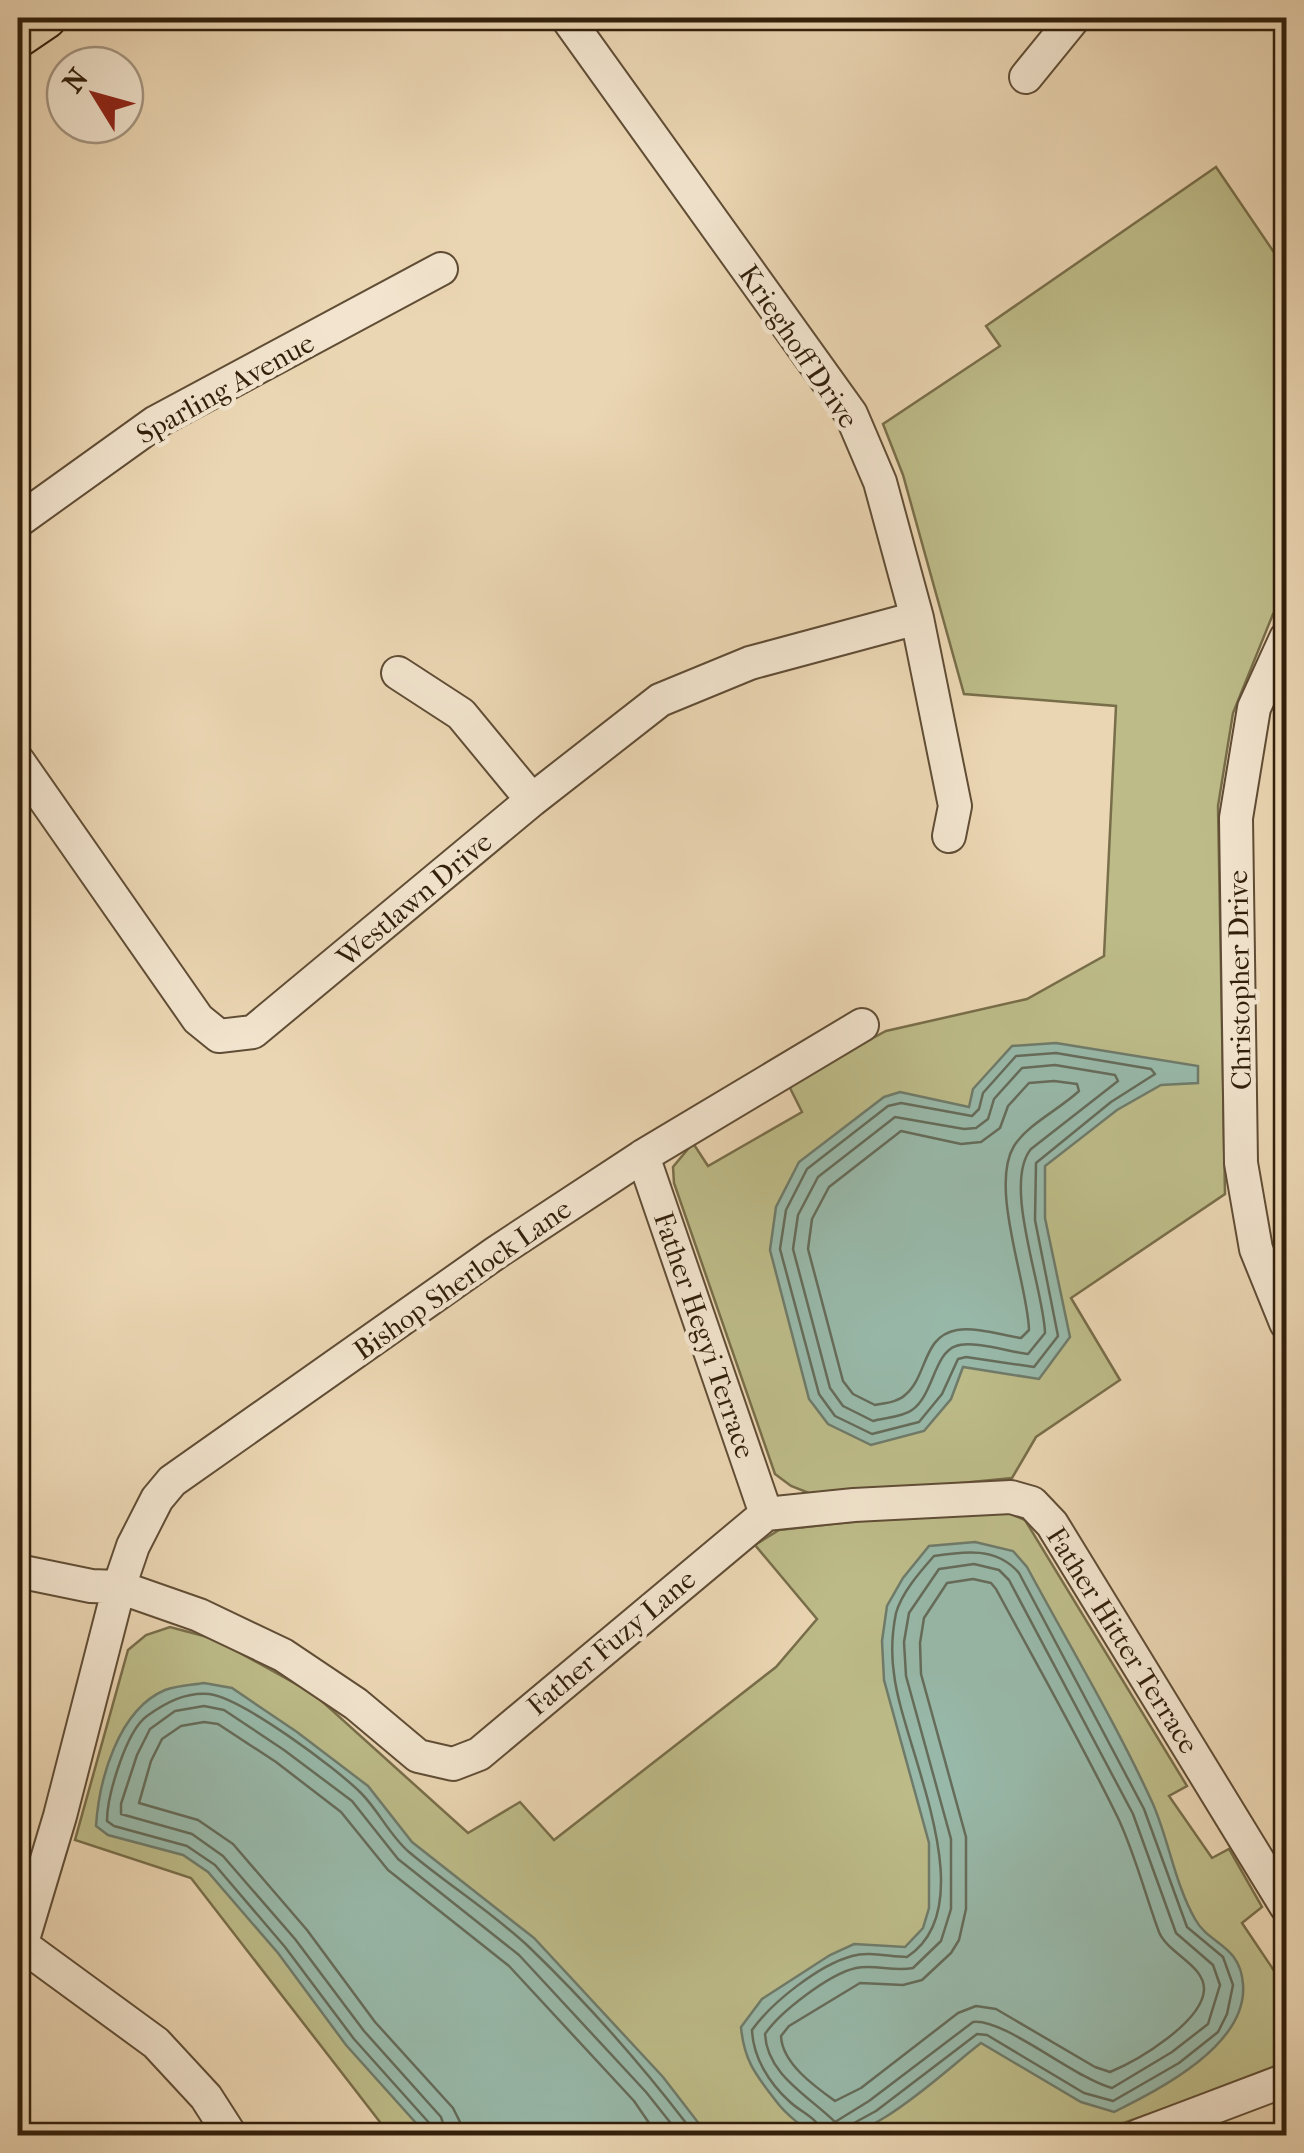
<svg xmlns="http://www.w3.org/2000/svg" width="1304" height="2153" font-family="'IM FELL French Canon',serif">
<rect width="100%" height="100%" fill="#ebd6b3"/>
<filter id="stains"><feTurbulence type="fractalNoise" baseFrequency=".002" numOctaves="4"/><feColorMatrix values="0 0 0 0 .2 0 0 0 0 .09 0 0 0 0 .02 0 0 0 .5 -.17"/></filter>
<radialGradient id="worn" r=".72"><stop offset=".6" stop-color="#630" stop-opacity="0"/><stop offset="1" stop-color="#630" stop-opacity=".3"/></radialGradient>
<path fill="#bdbc89" stroke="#786e4a" stroke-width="2.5" d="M 1216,167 L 1286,270 L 1286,595 L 1273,614 L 1233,713 L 1218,806 L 1225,1194 L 1071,1298 L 1120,1380 L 1036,1437 L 1012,1478 L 819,1497 L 791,1486 L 775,1474 L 674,1183 L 673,1167 L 693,1143 L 708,1166 L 802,1112 L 788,1084 L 886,1031 L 1027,999 L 1104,956 L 1116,706 L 964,694 L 903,475 L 883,424 L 1000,346 L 986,326 Z
M 992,1506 L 1025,1520 L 1187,1786 L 1169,1796 L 1212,1858 L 1229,1849 L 1262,1907 L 1242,1923 L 1283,1984 L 1286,1982 L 1286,2065 L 1090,2135 L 390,2135 L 191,1878 L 75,1840 L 128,1650 L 146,1635 L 170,1627 L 215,1639 L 314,1694 L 468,1833 L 520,1802 L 554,1840 L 776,1667 L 817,1619 L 755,1545 L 779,1530 Z"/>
<path fill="#98b9aa" stroke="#6f7b6a" stroke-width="2.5" d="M 1056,1043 L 1198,1066 L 1198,1083 L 1161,1085 L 1117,1110 L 1045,1166 L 1045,1218 L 1070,1337 L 1039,1379 L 963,1367 L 951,1399 L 924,1431 L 871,1445 L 828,1424 L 809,1399 L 770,1250 L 776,1207 L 799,1162 L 884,1097 L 900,1092 L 969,1107 L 973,1089 L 1012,1046 Z
M 975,1542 L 1013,1551 L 1027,1567 C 1069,1645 1116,1723 1153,1804 C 1169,1841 1175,1884 1195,1919 C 1209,1945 1240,1944 1243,1984 C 1248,2045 1160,2089 1114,2112 L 1081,2102 L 981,2043 C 945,2070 864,2151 818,2135 C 805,2131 784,2112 776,2101 C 756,2075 744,2061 741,2027 L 762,1999 L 830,1955 L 854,1944 L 905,1947 L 923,1928 L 929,1908 L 929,1843 L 884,1680 L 882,1641 L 887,1606 L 903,1578 L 929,1546 Z
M 204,1683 L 232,1688 L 297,1732 L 368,1786 L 412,1842 L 534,1938 L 663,2077 L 700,2125 L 693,2135 L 425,2133 L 346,2045 L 278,1953 L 208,1872 L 183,1855 L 108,1835 L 96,1826 C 99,1780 118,1710 165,1690 C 176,1686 192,1685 204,1683 Z"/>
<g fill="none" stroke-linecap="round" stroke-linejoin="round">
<path stroke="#656c5a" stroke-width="2.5" d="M 1056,1053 L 1151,1069 L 1155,1074 L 1111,1102 L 1036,1163 L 1035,1220 L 1058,1336 L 1034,1367 L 966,1357 L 958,1359 L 942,1394 L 919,1422 L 872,1434 L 835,1416 L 819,1394 L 780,1249 L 786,1210 L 807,1169 L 888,1106 L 901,1103 L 972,1116 L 979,1109 L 983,1093 L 1016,1056 Z
M 1055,1065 L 1115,1075 L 1118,1081 L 1031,1149 C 1002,1184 1044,1289 1045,1333 L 1028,1354 C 1010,1352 972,1340 956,1346 C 934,1353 933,1396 912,1410 C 903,1417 884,1418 873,1421 L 843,1406 L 830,1388 L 793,1249 L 798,1215 L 818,1177 L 895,1117 L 964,1129 L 976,1128 L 988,1119 L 994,1099 L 1022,1068 Z
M 1054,1081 L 1077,1084 L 1079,1091 C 1060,1109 1028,1124 1014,1146 C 989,1187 1028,1285 1029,1330 L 1021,1338 C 1001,1335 977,1327 957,1330 C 922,1336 928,1376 905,1395 C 898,1402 885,1403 875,1405 L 853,1394 L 843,1381 L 808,1249 L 812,1219 L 829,1187 L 901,1131 L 961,1144 L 981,1142 L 1000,1128 L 1008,1106 L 1029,1083 Z
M 974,1564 L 999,1570 L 1009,1580 L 1133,1814 L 1176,1933 L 1213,1965 L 1220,1985 L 1208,2024 L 1172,2052 L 1112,2088 C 1074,2078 1004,2018 973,2022 L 869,2101 L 835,2122 C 809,2096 767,2075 765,2034 C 780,2012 829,1974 856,1968 C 874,1964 894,1972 913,1968 L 941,1941 L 951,1909 L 951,1839 L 906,1676 L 904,1642 L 909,1613 L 939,1569 Z
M 973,1579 L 991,1583 L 996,1589 C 1037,1665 1080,1740 1118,1818 C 1135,1854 1145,1894 1159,1932 C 1168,1954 1205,1965 1204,1990 C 1202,2022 1139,2060 1110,2072 L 1095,2067 L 996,2009 L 976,2006 L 958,2013 L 861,2088 L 835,2101 C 814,2086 782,2063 781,2036 L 789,2026 L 860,1983 L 903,1985 L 922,1980 L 951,1953 L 959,1940 L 966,1909 L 966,1837 L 921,1674 L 920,1643 L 924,1618 L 947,1583 Z
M 434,2136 L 431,2125 L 354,2039 L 285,1947 L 215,1865 L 187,1846 L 114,1826 L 107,1821 C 107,1796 126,1731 147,1716 C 165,1703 185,1692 209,1694 C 242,1698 336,1768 361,1793 C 379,1811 390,1836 409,1852 C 448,1885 492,1912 529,1947 C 584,2000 640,2063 686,2123 L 686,2136
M 447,2136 L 441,2117 L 364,2031 L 295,1939 L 223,1856 L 192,1834 L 121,1814 L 121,1804 L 137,1755 L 150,1729 L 175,1711 L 204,1706 L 224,1710 L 284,1750 L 352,1801 L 398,1859 L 519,1955 L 646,2092 L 673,2126 L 673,2136
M 462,2136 L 460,2122 L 453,2108 L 375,2022 L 307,1930 L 233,1844 L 198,1820 L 139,1803 L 151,1761 L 162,1739 L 181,1726 L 204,1722 L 218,1724 L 276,1762 L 341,1812 L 388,1870 L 509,1966 L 634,2101 L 658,2136
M 823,2136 C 820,2118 801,2113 789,2101 C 769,2083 753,2057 752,2030 C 772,2002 819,1965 852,1956 C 869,1951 890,1957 907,1957 C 987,1905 902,1746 894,1674 C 891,1654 892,1633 896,1613 C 902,1592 920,1572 934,1556 C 965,1551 997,1547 1019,1573 L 1144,1809 L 1187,1927 L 1223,1957 L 1233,1985 L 1227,2014 L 1218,2032 L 1179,2063 L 1113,2101 L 1084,2093 L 987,2035 L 977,2034 L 876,2111 L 854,2123 L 849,2136"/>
<g stroke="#604d35" stroke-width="36">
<path id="minor" d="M 567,18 L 851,414 L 880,482 L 917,618 L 955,806 L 949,836
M 1026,77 L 1074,18
M 18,521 L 156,422 L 441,269
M 1286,638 L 1254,708 L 1236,818 L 1241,1163 L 1256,1249 L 1286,1323
M 398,673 L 461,714 L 532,800
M 18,761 L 198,1019 L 219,1036 L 253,1032 L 532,800 L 660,700 L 750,663 L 917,618
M 643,1156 L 766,1514
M 766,1514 L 854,1505 L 1011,1497 L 1032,1503 L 1052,1524 L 1286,1906
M 18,1571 L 91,1586 L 119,1587 L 199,1615 L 283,1655 L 356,1704 L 418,1756 L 453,1764 L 479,1754 L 766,1514
M 22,1945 L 156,2043 L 206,2097 L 231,2136
M 18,1956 L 60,1816 L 119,1587 L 133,1546 L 157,1499 L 172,1481 L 497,1252 L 643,1156 L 862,1025
M 1138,2136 L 1286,2080"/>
</g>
<g stroke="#321f0b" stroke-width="44">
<path id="major" d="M 18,37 L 46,18"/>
</g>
<use href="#minor" stroke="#f2e4ce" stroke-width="32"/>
<use href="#major" stroke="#ebd6b3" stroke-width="40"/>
</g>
<g text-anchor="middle" stroke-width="9" stroke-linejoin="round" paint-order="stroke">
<g font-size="28" fill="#321f0b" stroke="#f2e4ce">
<text transform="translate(799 346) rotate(56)" y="10">Krieghoff Drive</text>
<text transform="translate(225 388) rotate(-29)" y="10">Sparling Avenue</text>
<text transform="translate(414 899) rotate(-40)" y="10">Westlawn Drive</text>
<text transform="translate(1239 980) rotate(-91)" y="10">Christopher Drive</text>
<text transform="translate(462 1279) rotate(-35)" y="10">Bishop Sherlock Lane</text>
<text transform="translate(705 1335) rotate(71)" y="10">Father Hegyi Terrace</text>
<text transform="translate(1123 1640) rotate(58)" y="10">Father Hitter Terrace</text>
<text transform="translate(611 1642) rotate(-40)" y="10">Father Fuzy Lane</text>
</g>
</g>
<rect width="1304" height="2153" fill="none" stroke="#ebd6b3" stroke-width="60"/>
<rect x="20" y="20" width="1264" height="2113" fill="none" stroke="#321f0b" stroke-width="5"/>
<rect x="30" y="30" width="1244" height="2093" fill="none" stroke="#321f0b" stroke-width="2.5"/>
<g transform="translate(95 95) rotate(307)"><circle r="48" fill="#f2e4ce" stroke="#a59580" stroke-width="2.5"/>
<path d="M0-8L18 38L0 25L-18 38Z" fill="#8f2418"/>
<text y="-15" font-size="28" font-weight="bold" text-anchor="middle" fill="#321f0b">N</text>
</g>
<rect width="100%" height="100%" filter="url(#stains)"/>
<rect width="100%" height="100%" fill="url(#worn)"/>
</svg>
